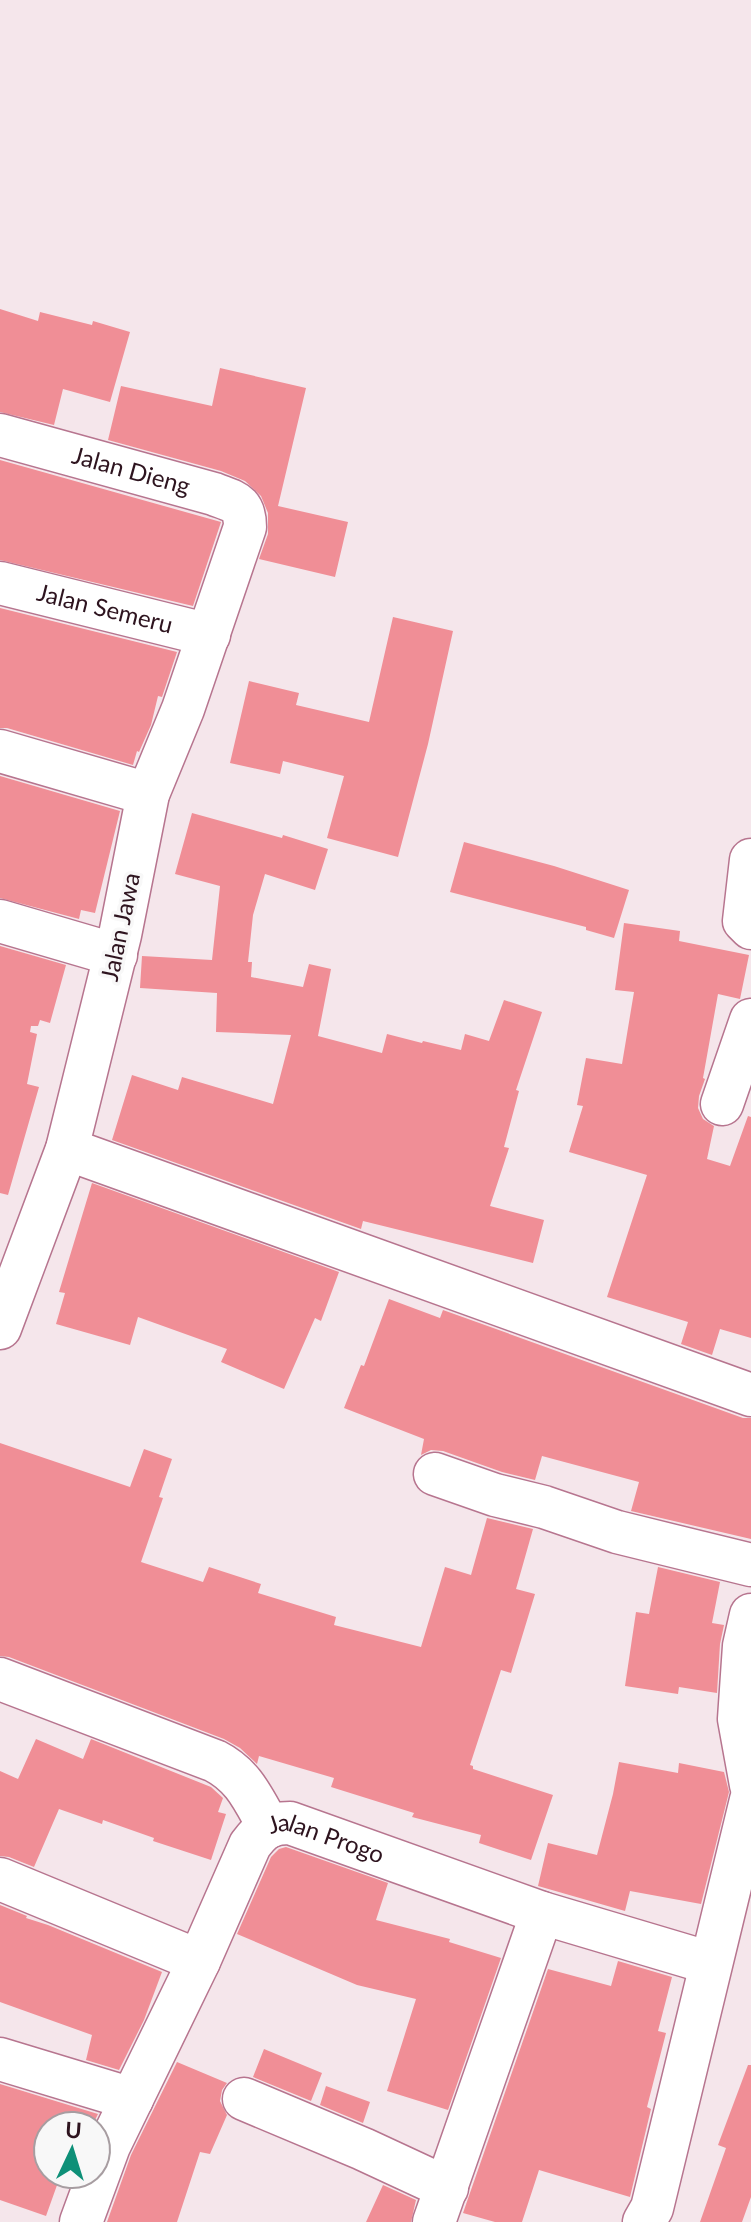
<svg xmlns="http://www.w3.org/2000/svg" width="751" height="2222" font-family="Lato,sans-serif">
<rect width="100%" height="100%" fill="#f5e6eb"/>
<path fill="#f08e96" d="M 0,309 L 38,321 L 40,312 L 92,325 L 93,321 L 130,332 L 110,402 L 63,389 L 54,425 L 0,412 Z
M 220,368 L 306,388 L 278,506 L 348,522 L 335,577 L 259,559 L 268,534 L 268,513 L 261,496 L 245,481 L 221,471 L 108,440 L 121,386 L 212,406 Z
M 0,460 L 221,522 L 193,606 L 0,560 Z
M 0,608 L 177,652 L 162,697 L 158,696 L 151,725 L 139,752 L 137,751 L 133,765 L 7,728 L 0,728 Z
M 393,617 L 453,631 L 428,744 L 398,857 L 327,838 L 344,776 L 283,761 L 280,774 L 230,763 L 249,681 L 299,693 L 296,705 L 369,722 Z
M 0,776 L 120,811 L 95,913 L 81,910 L 79,919 L 0,898 Z
M 192,813 L 282,838 L 283,835 L 328,849 L 315,890 L 265,874 L 253,915 L 248,962 L 252,962 L 251,977 L 303,987 L 309,964 L 331,969 L 318,1036 L 382,1053 L 387,1034 L 422,1043 L 423,1041 L 461,1050 L 465,1034 L 489,1041 L 504,1000 L 542,1012 L 516,1090 L 519,1091 L 504,1147 L 509,1148 L 490,1206 L 544,1220 L 533,1263 L 363,1221 L 361,1229 L 112,1140 L 132,1075 L 178,1090 L 182,1077 L 273,1104 L 291,1035 L 216,1032 L 217,993 L 140,988 L 142,956 L 212,960 L 220,886 L 175,874 Z
M 464,842 L 554,866 L 629,890 L 614,938 L 586,930 L 586,927 L 450,892 Z
M 624,923 L 680,931 L 679,941 L 749,955 L 740,999 L 718,994 L 703,1078 L 705,1079 L 699,1096 L 698,1108 L 703,1119 L 714,1126 L 707,1159 L 730,1166 L 748,1116 L 751,1117 L 751,1338 L 720,1329 L 712,1355 L 681,1344 L 688,1322 L 607,1297 L 647,1175 L 569,1152 L 583,1106 L 577,1105 L 586,1058 L 622,1064 L 634,992 L 615,990 Z
M 0,946 L 66,965 L 50,1023 L 40,1020 L 38,1026 L 31,1026 L 30,1032 L 37,1034 L 27,1084 L 39,1087 L 8,1195 L 0,1193 Z
M 92,1183 L 339,1272 L 321,1321 L 315,1318 L 284,1389 L 221,1362 L 227,1349 L 138,1317 L 130,1345 L 56,1324 L 65,1293 L 59,1292 Z
M 389,1299 L 440,1318 L 443,1310 L 743,1418 L 751,1418 L 751,1539 L 631,1511 L 639,1482 L 542,1456 L 535,1480 L 502,1472 L 443,1451 L 431,1450 L 421,1455 L 424,1439 L 344,1408 L 361,1365 L 364,1366 Z
M 0,1443 L 130,1487 L 144,1449 L 172,1459 L 159,1497 L 163,1498 L 141,1562 L 203,1582 L 209,1567 L 261,1584 L 258,1593 L 336,1617 L 334,1625 L 421,1647 L 445,1567 L 471,1575 L 487,1518 L 533,1529 L 516,1589 L 535,1594 L 511,1673 L 501,1670 L 470,1765 L 473,1766 L 473,1769 L 553,1795 L 531,1860 L 479,1843 L 481,1835 L 412,1817 L 414,1813 L 331,1787 L 334,1778 L 259,1756 L 257,1764 L 240,1748 L 224,1739 L 9,1657 L 0,1656 Z
M 658,1567 L 720,1582 L 712,1623 L 724,1625 L 720,1644 L 717,1693 L 679,1687 L 678,1694 L 625,1686 L 636,1612 L 649,1614 Z
M 36,1739 L 83,1759 L 91,1739 L 211,1787 L 223,1798 L 218,1812 L 226,1814 L 211,1860 L 153,1841 L 154,1838 L 103,1820 L 102,1824 L 59,1809 L 34,1867 L 9,1857 L 0,1856 L 0,1771 L 18,1779 Z
M 619,1762 L 678,1773 L 679,1763 L 724,1772 L 729,1792 L 701,1904 L 630,1891 L 625,1911 L 538,1886 L 548,1843 L 597,1855 L 613,1794 Z
M 286,1847 L 388,1883 L 376,1920 L 450,1939 L 449,1942 L 501,1958 L 448,2110 L 387,2091 L 416,1999 L 357,1985 L 237,1934 L 271,1857 L 279,1849 Z
M 0,1905 L 27,1916 L 26,1918 L 48,1925 L 162,1972 L 144,2020 L 119,2070 L 86,2060 L 92,2035 L 0,2002 Z
M 618,1961 L 672,1977 L 658,2031 L 666,2033 L 647,2107 L 651,2109 L 630,2197 L 539,2170 L 522,2222 L 495,2222 L 463,2213 L 548,1969 L 611,1986 Z
M 264,2049 L 322,2073 L 311,2101 L 253,2077 Z
M 177,2062 L 227,2083 L 222,2090 L 220,2101 L 227,2115 L 210,2154 L 200,2152 L 177,2222 L 107,2222 L 131,2155 Z
M 748,2065 L 751,2065 L 751,2197 L 742,2222 L 700,2222 L 726,2148 L 718,2145 Z
M 0,2084 L 98,2114 L 92,2126 L 48,2126 L 48,2174 L 61,2174 L 46,2216 L 0,2200 Z
M 326,2086 L 370,2102 L 363,2123 L 320,2105 Z
M 383,2185 L 416,2200 L 411,2222 L 366,2222 Z"/>
<g fill="none" stroke-linecap="round" stroke-linejoin="round">
<g stroke="#b7758f" stroke-width="45">
<g id="minor">
<path id="s1" d="M 0,435 L 214,494 C 234,502 245,502 245,527 L 183,709 L 148,794 L 120,935 L 67,1149 L 0,1328"/>
<path id="s2" d="M 0,583 L 209,635"/>
<path d="M 0,751 L 148,794"/>
<path d="M 751,860 L 744,921 L 751,928"/>
<path d="M 0,921 L 116,955"/>
<path d="M 722,1104 L 751,1020"/>
<path d="M 67,1149 L 751,1395"/>
<path d="M 435,1474 L 495,1495 L 544,1507 L 617,1532 L 751,1565"/>
<path d="M 751,1615 L 744,1646 L 739,1719 L 751,1785"/>
<path d="M 0,1679 L 215,1761 C 244,1776 253,1799 269,1827"/>
<path d="M 0,1879 L 199,1961"/>
<path d="M 0,2059 L 132,2099"/>
<path d="M 244,2099 L 363,2149 L 447,2188"/>
<path id="s3" d="M 81,2222 L 109,2146 L 199,1961 L 250,1845 C 262,1829 269,1823 290,1823 L 542,1913 L 710,1963"/>
<path d="M 434,2222 L 542,1913"/>
<path d="M 644,2222 L 652,2208 L 751,1800"/>
</g>
</g>
<use href="#minor" stroke="#fff" stroke-width="42"/>
</g>
<g text-anchor="middle" stroke-width="7" stroke-linejoin="round" paint-order="stroke">
<g font-size="24" fill="#2e141f" stroke="#f8f8f8">
<text dy="8" stroke="none"><textPath href="#s1" startOffset="136">Jalan Dieng</textPath></text>
<text dy="8" stroke="none"><textPath href="#s2" startOffset="108">Jalan Semeru</textPath></text>
<text transform="translate(121 927) rotate(-78)" y="8">Jalan Jawa</text>
<text dy="8" stroke="none"><textPath href="#s3" startOffset="500">Jalan Progo</textPath></text>
</g>
</g>
<g transform="translate(72 2150) rotate(4)"><circle r="38" fill="#f8f8f8" stroke="#a79da1" stroke-width="2"/>
<path d="M0-6L14 30L0 20L-14 30Z" fill="#0e9078"/>
<text y="-12" font-size="22" font-weight="bold" text-anchor="middle" fill="#2e141f">U</text>
</g>
</svg>
